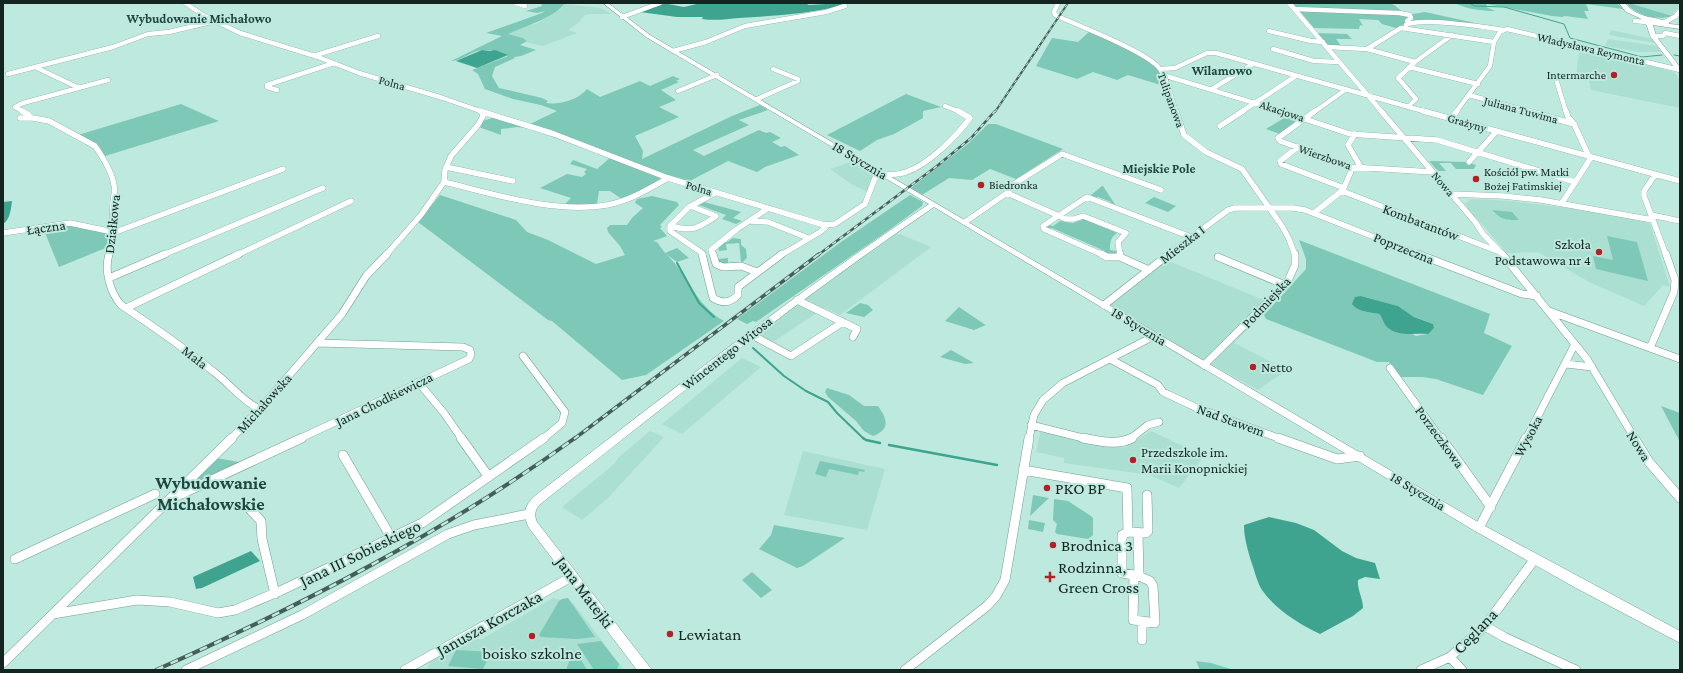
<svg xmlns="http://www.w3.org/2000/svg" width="1683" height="673" font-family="'Crimson Pro',serif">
<rect width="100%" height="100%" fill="#bee9de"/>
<path fill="#aadfd1" d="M 1629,3 L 1680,3 L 1680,5 L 1672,16 Z
M 564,4 L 600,8 L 612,14 L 588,14 L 584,16 L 580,20 L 581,21 L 568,30 L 577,33 L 543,46 L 525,42 L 527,41 L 523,38 L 507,34 L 528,25 L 536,24 L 562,8 Z
M 1611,30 L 1652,39 L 1655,43 L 1609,35 Z
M 1608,39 L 1657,46 L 1661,52 L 1639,52 L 1605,46 Z
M 1580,47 L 1674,72 L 1680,80 L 1680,108 L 1591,90 L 1588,77 L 1576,75 Z
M 854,161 L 877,175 L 870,181 L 868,192 L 853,185 L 830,169 Z
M 1472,199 L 1510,201 L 1569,208 L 1569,207 L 1644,221 L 1650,224 L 1670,287 L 1663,285 L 1644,306 L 1589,282 L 1538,252 L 1507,253 L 1464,204 Z
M 894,234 L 902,235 L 931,247 L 840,315 L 824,308 L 770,344 L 755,335 L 758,331 Z
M 1159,257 L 1273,304 L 1234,343 L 1287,370 L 1258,390 L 1213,365 L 1205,371 L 1097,305 Z
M 742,358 L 761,367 L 682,434 L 662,424 Z
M 1041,429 L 1124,448 L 1151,431 L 1204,456 L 1179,488 L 1150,475 L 1064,463 L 1064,458 L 1036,452 Z
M 650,431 L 664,437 L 608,498 L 582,520 L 562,507 L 614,464 L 619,457 Z
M 803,451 L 885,469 L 867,530 L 784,515 Z
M 553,598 L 573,603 L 624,670 L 427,670 L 430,662 L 472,639 L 482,639 Z"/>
<path fill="#7ec8b7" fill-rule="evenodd" d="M 543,3 L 565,3 C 556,17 523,27 508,34 L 523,38 L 527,41 L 520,45 L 536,50 L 521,56 L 514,57 L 515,58 L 495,67 L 492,76 L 499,88 L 542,98 L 548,101 L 546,103 C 560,105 578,100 587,89 L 600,97 L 640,81 L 650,86 L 673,76 L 680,79 L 676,81 L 679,82 L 661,90 L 676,100 L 659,107 L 679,117 L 635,136 L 643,151 L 642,159 L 732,116 L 760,105 L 768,110 L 739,120 L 749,125 L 693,150 L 704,156 L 759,130 L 766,133 L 770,132 L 781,138 L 772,142 L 781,147 L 785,146 L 799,155 L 765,167 L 757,172 L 728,161 L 688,182 L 654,172 L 528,125 L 557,111 L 541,105 L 513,99 L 485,89 L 478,74 L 472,70 L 508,56 C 499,52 487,48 477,51 C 468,54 462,60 451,61 L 502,36 L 486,33 L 542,13 L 545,11 L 537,13 L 526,11 L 542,6 L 541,4 Z
M 1293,3 L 1388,3 C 1398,5 1398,10 1405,13 C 1410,15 1420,13 1425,12 L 1475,23 L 1411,21 L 1396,28 L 1382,24 L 1378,20 L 1359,19 L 1363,26 L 1360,25 L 1359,29 L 1314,28 Z
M 1454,3 L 1617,3 L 1623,9 L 1586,4 L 1589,11 L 1584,11 L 1588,19 L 1565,16 L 1562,17 L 1552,16 L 1487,4 L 1486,7 L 1495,11 C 1481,11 1467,9 1454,3 Z
M 1626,3 L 1629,3 L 1672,16 C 1657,21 1636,15 1626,3 Z
M 1090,31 L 1138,54 L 1160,70 L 1164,86 L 1128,75 L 1117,80 L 1093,72 L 1077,79 L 1036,66 L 1052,38 L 1078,42 Z
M 1316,33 L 1347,34 L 1352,39 L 1336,39 L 1342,47 C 1327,46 1326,44 1316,33 Z
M 906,94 L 941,107 L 923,111 L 923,118 L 894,134 L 877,140 L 860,151 L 827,135 Z
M 181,104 L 219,121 L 105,156 L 99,146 L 78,135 Z
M 1289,115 L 1300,118 L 1280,134 L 1266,129 Z
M 496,117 L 552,134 L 665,179 L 639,193 L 622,199 L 610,191 L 599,191 L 597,204 L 565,204 L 571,198 L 540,188 L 567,174 L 582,177 L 586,174 L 584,172 L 587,169 L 570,164 L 573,160 L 597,169 L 611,157 L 526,128 L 517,127 L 501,129 L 501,135 L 479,127 L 482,121 Z
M 988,124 L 996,124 L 1063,149 L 1016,179 L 990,169 L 972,180 L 949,178 L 922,195 L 911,188 L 969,143 Z
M 1429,161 L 1466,162 L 1476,165 L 1474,169 L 1456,169 L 1451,163 L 1439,163 L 1446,171 L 1438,171 Z
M 1102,186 L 1103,186 L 1116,206 L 1109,204 L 1111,202 L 1098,197 L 1095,198 L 1091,195 Z
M 440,195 L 516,220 L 527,232 L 548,240 L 596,264 L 625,255 L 620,246 L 608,232 L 607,228 L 610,225 L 627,225 L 632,218 L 643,208 L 635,203 L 637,199 L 652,196 L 677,202 L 679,205 L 660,225 L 662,227 L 660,228 L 667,236 L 653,241 L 657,242 L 665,253 L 677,248 L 689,258 L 677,262 L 666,254 C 690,277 694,304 724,321 L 646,375 L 622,380 L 552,321 L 548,320 L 418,222 Z
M 910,195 L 923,202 L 922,206 L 889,230 L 756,322 L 753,321 L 747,324 L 737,319 L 841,242 Z
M 1154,197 L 1176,206 L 1168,212 L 1145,203 Z
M 704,202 L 741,212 L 733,218 L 742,221 L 736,224 L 722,219 L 726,215 L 699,205 Z
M 1492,210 L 1512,212 L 1519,220 C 1505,220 1502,220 1492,210 Z
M 1085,219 L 1117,233 C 1110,238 1110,243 1110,250 L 1116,251 L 1116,253 L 1113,255 L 1103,253 L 1105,251 L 1052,228 L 1049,229 L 1046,227 L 1048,225 L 1053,226 L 1060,221 L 1073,223 Z
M 68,224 L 110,233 L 108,247 L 59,267 L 43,228 Z
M 1607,236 L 1637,242 L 1648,281 L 1596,269 L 1593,256 L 1613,260 Z
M 733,238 L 741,239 L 741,245 L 746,249 L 747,258 L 739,265 L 720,265 L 718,259 L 728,258 L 728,263 L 741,262 L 739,243 L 726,244 L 727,250 L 719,251 L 718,246 L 723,241 L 727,242 Z
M 1299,240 L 1490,314 L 1484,333 L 1512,346 L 1483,395 L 1436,379 L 1422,377 L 1400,377 L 1389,362 L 1377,362 L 1266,319 L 1264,315 L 1306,269 L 1306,259 ZM 1361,296 L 1398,306 L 1414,317 L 1433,324 L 1427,334 L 1416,336 L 1382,318 L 1379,314 L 1372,312 Z
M 860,303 L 868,305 L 873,310 L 864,317 L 846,313 Z
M 959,307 L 984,324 L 986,325 L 974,330 L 945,321 Z
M 951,350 L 974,363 L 965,364 L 940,357 Z
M 827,388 L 849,395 L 864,406 L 878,406 C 887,419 891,429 873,436 L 864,431 L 856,421 L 828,397 L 825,392 Z
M 1661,406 L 1680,413 L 1680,442 Z
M 216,458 L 245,463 L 182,492 Z
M 820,461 L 865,470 L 864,472 L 859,471 L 858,475 L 829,469 L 826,477 L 815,474 Z
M 1033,495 L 1049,498 L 1030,516 Z
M 1054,499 L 1068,501 L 1091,516 L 1093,518 L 1093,535 L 1088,539 L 1057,534 L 1055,532 L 1057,524 L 1053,520 Z
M 1029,520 L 1045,523 L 1043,532 L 1028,529 Z
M 774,525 L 845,538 L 803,566 L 797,568 L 759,549 L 771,535 Z
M 752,572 L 772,590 L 761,598 L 742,580 Z
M 568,598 L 595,637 L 576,639 L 541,637 L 539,635 L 559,601 L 562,599 Z
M 601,641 L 619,664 L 617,670 L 594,670 L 577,644 Z
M 456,650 L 491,652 L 483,669 L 448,666 Z
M 573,651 L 576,651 L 587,670 L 566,670 Z
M 1196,661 L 1211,663 L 1234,670 L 1200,670 Z"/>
<path fill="#3ea490" d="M 663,3 L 684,7 L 701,3 L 805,3 L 809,5 L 843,3 L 840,6 C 807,14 773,16 739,18 C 727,19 715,21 702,19 L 703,17 L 677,17 L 640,12 L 655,5 Z
M 482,50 L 490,51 L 495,50 L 508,55 L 477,68 L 456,61 Z
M 12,201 C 11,209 10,220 3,224 L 3,202 Z
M 1361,296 L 1398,306 L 1414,317 L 1433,324 L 1434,328 L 1428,334 C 1414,333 1398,337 1387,327 C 1383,323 1383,318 1379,314 C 1370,312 1358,312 1352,304 L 1355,297 Z
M 1269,517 L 1296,523 L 1314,530 L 1342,551 L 1356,558 L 1375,563 L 1380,579 L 1365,577 L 1358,580 C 1357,590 1363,598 1363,608 L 1353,616 L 1320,634 C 1299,624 1276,610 1262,590 C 1257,582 1255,572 1252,564 C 1248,551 1244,538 1244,525 Z
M 251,551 L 260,561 L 202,588 L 196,589 L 193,577 Z"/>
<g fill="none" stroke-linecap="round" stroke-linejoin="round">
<path stroke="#3ea490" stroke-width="1" d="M 1469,3 L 1475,6 L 1504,7 L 1564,24 L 1570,38 L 1642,57 L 1662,55
M 1674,55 L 1680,56"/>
<path stroke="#3ea490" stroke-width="2" d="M 677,263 L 699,303 L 714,317
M 753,348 L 784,376 L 806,391 L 828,402 L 837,413 L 864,439"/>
<path stroke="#3ea490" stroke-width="2.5" d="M 863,438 L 866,440 L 880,443
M 889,445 L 997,465"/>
<g stroke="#759e94" stroke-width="5">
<path id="minor-far3" d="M 185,3 L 203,15 L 240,33 L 318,57 L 359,73 L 443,98 L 483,112
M 516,3 L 525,6
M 1058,3 L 1054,12 L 1055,15 C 1077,25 1148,52 1160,69 C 1168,80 1171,98 1176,112
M 1289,3 L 1382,112
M 1294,9 L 1399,13 L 1410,15 L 1411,18 L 1407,21 L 1409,22
M 622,17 L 660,3
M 1635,21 L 1646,22
M 1665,22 L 1676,16 L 1680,11
M 1406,25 C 1419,17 1487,27 1504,30
M 1269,31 L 1311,41 L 1323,42
M 1653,36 L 1663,36 L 1665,33 L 1680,36
M 1327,47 L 1367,49 L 1401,28 L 1494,42
M 1273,49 L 1314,61 L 1339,62
M 1367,49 L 1415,62
M 673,51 L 706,42 L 745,26 L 826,12 L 845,6
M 313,56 L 378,36
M 35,67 L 79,88
M 1409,67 L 1478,84
M 1160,69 L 1175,68 L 1207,53 L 1216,53 L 1427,112
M 8,74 L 113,47 L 148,34 L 169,32 L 215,21
M 1163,75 L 1284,112
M 1556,79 L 1566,112
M 1212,89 L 1253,64
M 277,90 L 267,87 L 267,85 L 334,63
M 678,91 L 717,75
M 1469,95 L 1531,112
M 757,99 L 798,81 L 798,79 L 773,69
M 945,106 L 960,112
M 1408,107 L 1416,99 L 1398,78 L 1415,62 L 1452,35
M 24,112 L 15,107 L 23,103 L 108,80
M 1241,112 L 1296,76
M 1314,112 L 1345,90
M 1456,112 L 1490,66 L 1494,42 L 1500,32 L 1507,29 L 1680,70"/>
</g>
<g stroke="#759e94" stroke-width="6">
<path id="minor-far2" d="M 22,111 L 29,115 L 27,117
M 480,111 L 554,134 L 668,178 L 824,225 L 835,224 L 865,204 L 875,178 C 885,173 896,176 906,172 C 928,165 956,137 970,118 L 958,111
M 1176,111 L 1184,135 L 1206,152 L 1242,169 L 1282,226 L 1289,239 L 1295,255
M 1281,111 L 1350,134 L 1437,140 L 1575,182
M 1315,111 L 1278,138 L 1280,141 L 1351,167 L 1433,172
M 1381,111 L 1476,223 L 1483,234 L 1503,255
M 1423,111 L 1680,181
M 1528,111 L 1574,124
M 20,118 L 33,118 L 49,121 L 95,146 C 102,156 112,172 114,185 C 116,191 113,197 113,203 C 112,220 114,239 109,255
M 1451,119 L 1457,111
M 1220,126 L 1243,111
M 1298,147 L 1280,161 L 1281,164 L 1344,188
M 1469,162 L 1496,132
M 446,167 L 513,181
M 1655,175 L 1644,191 L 1644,196 L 1666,255
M 444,182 C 494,194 555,214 607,205 C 629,201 649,189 668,178
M 1342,191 L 1497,251
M 1007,193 L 1066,219 L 1074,219 L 1083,216 L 1126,233 L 1118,242 L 1120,255
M 1452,194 L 1503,196 L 1541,200 L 1653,220
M 1562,203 L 1590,159 L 1574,124 L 1568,117 L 1566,111
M 1314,213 L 1343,190 L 1352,169 L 1360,166 L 1348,145 L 1355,134
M 1651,215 L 1680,221
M 750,221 L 768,222 L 808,238
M 965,222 L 1007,193 L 1014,184 L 1062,154 L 1161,190
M 670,226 C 693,232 697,229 716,216 L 690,206
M 3,233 L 70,223 L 113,232
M 113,233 L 283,169
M 163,255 L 323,188
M 237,255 L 351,201
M 386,255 L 421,215 L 444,182 L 445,170 L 451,156 L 478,125 L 483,116 L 482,112
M 703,255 L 702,253 L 670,231 L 670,226 L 689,207 L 715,193
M 713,255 L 711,250 L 737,229 L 767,209
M 781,255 L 820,232 L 827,226
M 1103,255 L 1044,229 L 1043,226 L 1087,197 L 1191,237
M 1168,255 L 1228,210 L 1235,208 L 1293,208 L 1305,210 L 1420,255"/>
</g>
<g stroke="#759e94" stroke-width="8">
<path id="minor-far1" d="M 109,254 C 104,271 110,292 121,305 C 153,326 184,348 214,372 C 230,384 241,400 259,409
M 702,254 L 713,298 C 723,304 730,303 738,295 L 738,287 L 782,254
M 713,254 L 716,264 L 723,267 L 741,266 L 757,272
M 1101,254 L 1107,257 L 1120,257 L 1149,270
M 1120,254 L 1120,257
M 1418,254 L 1522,294 L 1537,296
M 1502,254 L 1587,359 L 1635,439
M 1218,257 L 1285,285
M 109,278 L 165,254
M 797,300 L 857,329 L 853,337
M 1104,305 L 1169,254
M 126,308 L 239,254
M 1549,311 L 1680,359
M 750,334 L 791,356 L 843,322
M 1650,348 L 1674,292 L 1675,280 L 1666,254
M 523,356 L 565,412 L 562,423 L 543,439
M 1110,359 L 1158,385 L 1163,392 L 1197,408 L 1281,439
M 1566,364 L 1592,367
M 1204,365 L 1287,283 L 1295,265 L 1295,254
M 1390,368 L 1441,439
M 418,382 L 444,413 L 462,439
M 1031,425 L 1087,439
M 231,439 L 267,401 L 342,314 L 366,276 L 387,254
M 299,439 L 469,359 L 471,355 L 470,350 L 463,347 L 317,343
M 1029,439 L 1034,415 L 1043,400 L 1063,383 L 1154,336
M 1130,439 L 1148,425 L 1159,422
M 1526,439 L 1575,344"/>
</g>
<g stroke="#759e94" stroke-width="10">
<path id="minor" d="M 461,438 L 488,476
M 1083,438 C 1099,441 1117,446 1132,438
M 1278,438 L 1337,459 L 1360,456
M 1441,438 L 1491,507
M 1634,438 L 1649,462 L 1680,498
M 343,455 L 392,539
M 1023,470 L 1127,488 L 1128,532 L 1146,533 L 1148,531 L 1147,495
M 175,497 L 302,438
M 247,506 L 261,521 L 262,539 L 275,594
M 1479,528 L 1526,438
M 1128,532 L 1122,535 L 1122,573 L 1139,576 L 1138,534
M 15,559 L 155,494
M 1134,575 L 1133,620 L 1142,621 L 1142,640
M 1139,576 L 1150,581 L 1153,586 L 1155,623 L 1142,621
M 53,614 L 137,600 L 170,602 L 218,613 L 235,610 L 280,591 L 422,523 L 544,438
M 1485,626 L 1504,637 L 1576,670
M 1450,657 L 1462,670
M 3,663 L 232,438
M 186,670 L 302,615 L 448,534 L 474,525 L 529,514
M 405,670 L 573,576
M 905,670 L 987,606 L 996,596 L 1005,580 L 1029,438
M 1421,670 L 1450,657 L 1485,626 L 1534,560"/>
</g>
<g stroke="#759e94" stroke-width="1">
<path id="tertiary" d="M 603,3 L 608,3 L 650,35 L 1483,525 L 1680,631 L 1680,643 L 1576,588 L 1475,531 L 934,207 C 799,299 672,400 544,501 C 536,507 533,513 537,522 L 652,670 L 637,670 L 529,528 C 522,514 524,505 536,495 C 665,395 793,295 929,204 L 646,37 Z"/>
</g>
<g stroke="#759e94" stroke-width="1">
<path id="secondary" d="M 1619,3 L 1625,3 C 1636,18 1653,16 1669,22 L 1669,24 L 1680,25 L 1680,29 L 1653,25 L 1656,36 L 1680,67 L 1680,73 L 1678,72 L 1650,36 L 1647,26 L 1640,18 L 1626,12 Z"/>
</g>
<use href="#minor-far3" stroke="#fff" stroke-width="4.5"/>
<use href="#minor-far2" stroke="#fff" stroke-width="5.5"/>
<use href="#minor-far1" stroke="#fff" stroke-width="7"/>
<use href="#minor" stroke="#fff" stroke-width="9"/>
<use href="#tertiary" fill="#fff" fill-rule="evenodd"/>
<use href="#secondary" fill="#fff" fill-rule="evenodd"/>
<g stroke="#455e58" stroke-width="2">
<path id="rail-far3" d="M 995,112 L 1068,3"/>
</g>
<g stroke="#455e58" stroke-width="2.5">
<path id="rail-far2" d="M 818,255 L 937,166 L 971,138 L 995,111"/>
</g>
<g stroke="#455e58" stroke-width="3.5">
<path id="rail-far1" d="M 574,439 L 819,254"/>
</g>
<g stroke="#455e58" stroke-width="4">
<path id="rail" d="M 156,670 C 302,605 445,532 575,438"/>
</g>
<use href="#rail-far3" stroke="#bee9de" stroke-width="1" stroke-dasharray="3.5" stroke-linecap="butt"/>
<use href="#rail-far2" stroke="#bee9de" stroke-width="1.5" stroke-dasharray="4.5" stroke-linecap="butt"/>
<use href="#rail-far1" stroke="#bee9de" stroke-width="2" stroke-dasharray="6" stroke-linecap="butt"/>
<use href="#rail" stroke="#bee9de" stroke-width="2.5" stroke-dasharray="8" stroke-linecap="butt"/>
</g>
<g fill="#b22127" stroke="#bee9de" stroke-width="1.5">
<circle cx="1614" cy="75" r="4"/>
<circle cx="1476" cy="179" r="4"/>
<circle cx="981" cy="185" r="4"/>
<circle cx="1599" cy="252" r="4"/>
<circle cx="1253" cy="367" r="4"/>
<circle cx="1133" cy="460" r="4"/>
<circle cx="1047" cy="488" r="4"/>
<circle cx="1053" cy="545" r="4"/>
<path d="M1048 571h4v4h4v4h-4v4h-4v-4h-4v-4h4z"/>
<circle cx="670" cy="634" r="4"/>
<circle cx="532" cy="636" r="4"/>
</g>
<g text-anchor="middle" stroke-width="4" stroke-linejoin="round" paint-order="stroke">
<g font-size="12" fill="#142521" stroke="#bee9de">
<text transform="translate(1591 49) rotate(13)" y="4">Władysława Reymonta</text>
<text transform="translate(392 83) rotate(16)" y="4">Polna</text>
<text transform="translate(1171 100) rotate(70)" y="4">Tulipanowa</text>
<text transform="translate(1521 110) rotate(15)" y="4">Juliana Tuwima</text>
<text transform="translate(1282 111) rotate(18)" y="4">Akacjowa</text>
<text transform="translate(1467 123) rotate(16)" y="4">Grażyny</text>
<text transform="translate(1325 157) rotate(19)" y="4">Wierzbowa</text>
<text transform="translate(1443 184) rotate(50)" y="4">Nowa</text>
<text transform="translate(699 188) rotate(17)" y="4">Polna</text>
</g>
<g font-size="12" fill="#142521" stroke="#bee9de" text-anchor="start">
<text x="1606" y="79" text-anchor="end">Intermarche</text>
<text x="1484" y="176">Kościół pw. Matki<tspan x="1484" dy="14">Bożej Fatimskiej</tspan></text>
<text x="989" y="189">Biedronka</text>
</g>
<g font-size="13" font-weight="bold" fill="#1f463e" stroke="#bee9de">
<text x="199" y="23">Wybudowanie Michałowo</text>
</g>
<g font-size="13" font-weight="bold" fill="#1f463e" stroke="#bee9de">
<text x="1222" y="75">Wilamowo</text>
<text x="1159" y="173">Miejskie Pole</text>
</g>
<g font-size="14" fill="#142521" stroke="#bee9de">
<text transform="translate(860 160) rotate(31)" y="5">18 Stycznia</text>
<text transform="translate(1421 222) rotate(21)" y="5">Kombatantów</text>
<text transform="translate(112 224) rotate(-84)" y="5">Działkowa</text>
<text transform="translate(46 227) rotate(-8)" y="5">Łączna</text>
<text transform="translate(1182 244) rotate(-38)" y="5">Mieszka I</text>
<text transform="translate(1404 248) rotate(22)" y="5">Poprzeczna</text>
<text transform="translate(1266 302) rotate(-47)" y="5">Podmiejska</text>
<text transform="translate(1139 326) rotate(31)" y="5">18 Stycznia</text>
<text transform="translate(727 353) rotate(-38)" y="5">Wincentego Witosa</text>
<text transform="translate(195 357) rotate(38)" y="5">Mała</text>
<text transform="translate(384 399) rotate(-26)" y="5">Jana Chodkiewicza</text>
<text transform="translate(264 403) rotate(-48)" y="5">Michałowska</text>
<text transform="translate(1231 420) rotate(20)" y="5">Nad Stawem</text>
<text transform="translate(1528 436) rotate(-62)" y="5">Wysoka</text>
<text transform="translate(1440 437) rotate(54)" y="5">Porzeczkowa</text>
<text transform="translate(1639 446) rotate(58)" y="5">Nowa</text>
<text transform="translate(1418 491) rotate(31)" y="5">18 Stycznia</text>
</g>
<g font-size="14" fill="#142521" stroke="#bee9de" text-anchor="start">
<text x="1591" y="249" text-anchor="end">Szkoła<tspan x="1591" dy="16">Podstawowa nr 4</tspan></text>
<text x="1261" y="372">Netto</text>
<text x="1141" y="457">Przedszkole im.<tspan x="1141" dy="16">Marii Konopnickiej</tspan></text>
</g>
<g font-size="17" fill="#142521" stroke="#bee9de" text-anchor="start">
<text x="1055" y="494">PKO BP</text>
<text x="1061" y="551">Brodnica 3</text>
<text x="1058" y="573">Rodzinna,<tspan x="1058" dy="20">Green Cross</tspan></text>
<text x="678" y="640">Lewiatan</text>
<text x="532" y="659" text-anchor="middle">boisko szkolne</text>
</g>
<g font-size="17" fill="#142521" stroke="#bee9de">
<text transform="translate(360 553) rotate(-26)" y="6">Jana III Sobieskiego</text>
<text transform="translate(585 592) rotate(53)" y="6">Jana Matejki</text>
<text transform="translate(489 623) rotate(-29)" y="6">Janusza Korczaka</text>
<text transform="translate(1475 631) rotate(-46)" y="6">Ceglana</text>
</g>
<g font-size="18" font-weight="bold" fill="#1f463e" stroke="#bee9de">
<text x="211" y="489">Wybudowanie<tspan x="211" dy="21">Michałowskie</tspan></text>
</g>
</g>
<rect width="1683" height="673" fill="none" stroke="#142521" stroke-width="8"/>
</svg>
